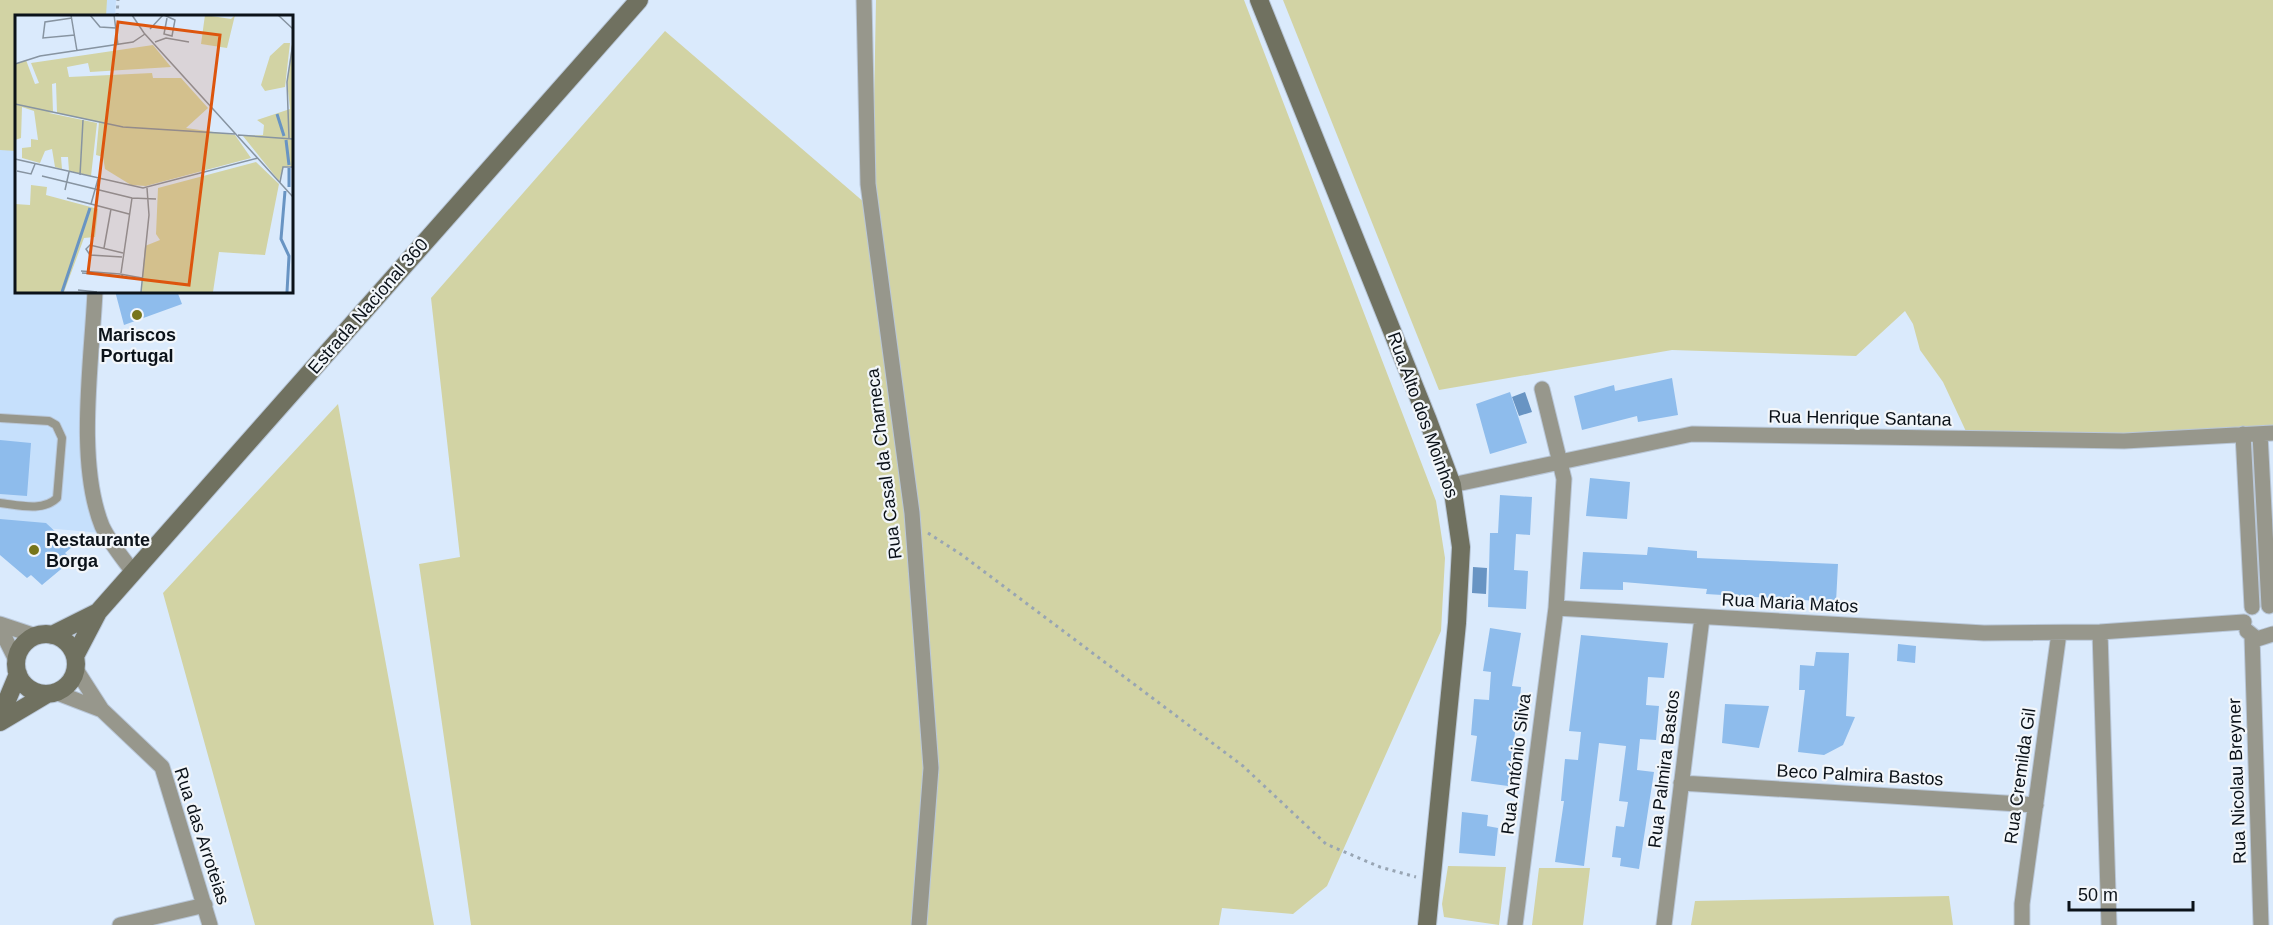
<svg xmlns="http://www.w3.org/2000/svg" width="2273" height="925" font-family="Arial,sans-serif">
<rect width="100%" height="100%" fill="#daeafc"/>
<path fill="#c6e0fc" d="M 0,0 L 116,0 L 115,16 L 16,16 L 16,291 L 101,291 L 93,442 L 101,533 L 0,524 Z"/>
<path fill="#d2d3a4" d="M 0,0 L 107,0 L 106,16 L 16,16 L 16,151 L 0,150 Z
M 876,0 L 1244,0 L 1436,501 L 1445,558 L 1441,631 L 1327,886 L 1293,914 L 1222,908 L 1219,925 L 471,925 L 419,564 L 460,557 L 431,298 L 665,31 L 872,209 Z
M 1283,0 L 2273,0 L 2273,430 L 1970,440 L 1943,382 L 1920,350 L 1913,324 L 1905,311 L 1856,356 L 1672,350 L 1439,390 Z
M 338,404 L 434,925 L 255,925 L 163,593 Z
M 1448,866 L 1506,867 L 1499,925 L 1444,917 L 1442,904 Z
M 1539,868 L 1590,868 L 1583,925 L 1532,925 Z
M 1949,896 L 1953,925 L 1691,925 L 1695,901 Z"/>
<path fill="#6894c3" d="M 1525,392 L 1532,412 L 1519,416 L 1512,397 Z
M 1473,567 L 1487,568 L 1486,594 L 1472,593 Z"/>
<path fill="#8ebcec" d="M 115,291 L 177,291 L 182,304 L 124,325 Z
M 1672,378 L 1678,415 L 1638,422 L 1637,416 L 1582,430 L 1574,396 L 1614,385 L 1615,391 Z
M 1510,392 L 1527,443 L 1490,454 L 1476,404 Z
M 0,440 L 31,443 L 27,496 L 0,494 Z
M 1590,478 L 1630,482 L 1627,519 L 1586,516 Z
M 1500,495 L 1532,497 L 1530,535 L 1516,534 L 1514,570 L 1528,571 L 1526,609 L 1488,607 L 1490,533 L 1498,533 Z
M 0,519 L 46,523 L 72,547 L 65,553 L 72,560 L 42,585 L 31,575 L 27,578 L 0,555 Z
M 1648,547 L 1697,551 L 1697,558 L 1838,564 L 1836,602 L 1706,594 L 1707,589 L 1623,582 L 1623,590 L 1580,589 L 1583,552 L 1647,555 Z
M 1490,628 L 1521,633 L 1512,686 L 1521,687 L 1518,725 L 1516,725 L 1508,786 L 1471,781 L 1477,736 L 1471,735 L 1474,699 L 1489,700 L 1491,672 L 1483,671 Z
M 1581,635 L 1668,643 L 1664,678 L 1648,677 L 1646,705 L 1659,706 L 1656,740 L 1640,739 L 1637,770 L 1654,772 L 1639,869 L 1620,866 L 1621,858 L 1612,857 L 1616,826 L 1624,827 L 1628,802 L 1619,801 L 1626,746 L 1599,743 L 1584,866 L 1555,862 L 1564,801 L 1561,801 L 1565,759 L 1578,760 L 1581,732 L 1569,731 Z
M 1898,644 L 1916,646 L 1915,663 L 1897,661 Z
M 1816,652 L 1849,653 L 1846,716 L 1855,717 L 1843,745 L 1824,755 L 1798,752 L 1805,690 L 1799,690 L 1800,665 L 1814,666 Z
M 1725,704 L 1769,706 L 1759,748 L 1722,743 Z
M 1462,812 L 1488,815 L 1487,826 L 1498,828 L 1495,856 L 1459,853 Z"/>
<g fill="none" stroke-linecap="round" stroke-linejoin="round">
<g stroke="#b9c7d8" stroke-width="10">
<path id="lane" d="M 0,418 L 49,421 L 56,425 L 62,438 L 57,498 C 43,512 18,505 0,503"/>
</g>
<g stroke="#b9c7d8" stroke-width="17">
<path id="street" d="M 864,0 L 868,184 L 912,513 L 931,768 L 919,925
M 95,291 C 92,360 76,461 102,526 C 110,543 122,557 133,572
M 1542,389 L 1564,479 L 1556,608 L 1984,633 L 2100,632 L 2244,622
M 2243,434 L 2252,607
M 2260,434 L 2269,606
M 1452,485 L 1692,434 L 2124,441 L 2273,433
M 0,624 L 36,636
M 0,628 L 16,660
M 2247,631 L 2257,639 L 2273,634
M 2100,632 L 2109,925
M 2252,636 L 2261,925
M 75,668 L 102,710 L 162,767 L 210,925
M 55,692 L 102,710
M 1681,783 L 2036,805
M 120,925 L 205,905
M 1515,925 L 1556,608
M 1664,925 L 1702,618
M 2022,925 L 2022,904 L 2059,633"/>
</g>
<g stroke="#b9c7d8" stroke-width="20">
<path id="secondary" d="M 1259,0 L 1427,418 L 1452,485 L 1461,547 L 1457,623 L 1427,925
M16 664a30 30 0 1 1 60 0a30 30 0 1 1-60 0Z
M 52,635 L 98,612
M 75,656 L 98,612 L 639,0
M 0,717 L 18,674
M 0,722 L 47,694"/>
</g>
<path stroke="#98a5b3" stroke-width="3" stroke-dasharray="3 4.5" stroke-linecap="butt" d="M 117,16 L 118,0
M 928,533 L 962,555 L 1243,766 L 1326,844 L 1380,867 L 1416,877"/>
<use href="#lane" stroke="#97978c" stroke-width="8"/>
<use href="#street" stroke="#97978c" stroke-width="15"/>
<use href="#secondary" stroke="#707160" stroke-width="18"/>
</g>
<g fill="#77751a" stroke="#f2f6fa" stroke-width="2">
<circle cx="137" cy="315" r="6"/>
<circle cx="34" cy="550" r="6"/>
</g>
<g text-anchor="middle" stroke-width="4.5" stroke-linejoin="round" paint-order="stroke">
<g font-size="18" fill="#0b1219" stroke="#f2f6fa">
<text transform="translate(368 306) rotate(-49)" y="6">Estrada Nacional 360</text>
<text transform="translate(1423 415) rotate(70)" y="6">Rua Alto dos Moinhos</text>
<text transform="translate(1860 418) rotate(1)" y="6">Rua Henrique Santana</text>
<text transform="translate(884 464) rotate(-97)" y="6">Rua Casal da Charneca</text>
<text transform="translate(1790 603) rotate(3)" y="6">Rua Maria Matos</text>
<text transform="translate(1516 764) rotate(-83)" y="6">Rua António Silva</text>
<text transform="translate(1664 769) rotate(-83)" y="6">Rua Palmira Bastos</text>
<text transform="translate(1860 775) rotate(3)" y="6">Beco Palmira Bastos</text>
<text transform="translate(2020 776) rotate(-82)" y="6">Rua Cremilda Gil</text>
<text transform="translate(2237 781) rotate(-92)" y="6">Rua Nicolau Breyner</text>
<text transform="translate(202 836) rotate(72)" y="6">Rua das Arroteias</text>
</g>
<g font-size="18" font-weight="bold" fill="#0b1219" stroke="#f2f6fa">
<text x="137" y="341">Mariscos<tspan x="137" dy="21">Portugal</tspan></text>
<text x="46" y="546" text-anchor="start">Restaurante<tspan x="46" dy="21">Borga</tspan></text>
</g>
</g>
<g transform="translate(15 15)">
<rect width="278" height="278" fill="#daeafc"/>
<path d="M 190,0 L 216,4 L 220,0 L 212,33 L 186,29 ZM 269,28 L 275,28 L 270,72 L 250,76 L 246,70 L 255,41 ZM 277,28 L 277,151 L 268,152 L 264,166 L 228,121 L 248,120 L 249,110 L 242,105 L 275,94 L 272,67 ZM 138,30 L 156,52 L 75,57 L 73,48 L 52,52 L 54,62 L 137,58 L 138,63 L 166,63 L 193,93 L 171,113 L 220,120 L 236,143 L 131,171 L 116,170 L 90,154 L 88,142 L 81,140 L 84,107 L 42,98 L 41,68 L 37,69 L 38,97 L 34,98 L 82,108 L 76,161 L 54,156 L 53,142 L 46,142 L 47,154 L 40,152 L 37,134 L 30,136 L 25,148 L 7,143 L 7,133 L 16,132 L 16,124 L 23,125 L 19,96 L 7,92 L 6,123 L 0,125 L 0,49 L 11,45 L 20,69 L 24,68 L 16,48 ZM 241,147 L 264,169 L 250,240 L 204,237 L 198,277 L 126,277 L 130,231 L 145,225 L 141,219 L 143,173 ZM 16,170 L 32,172 L 31,180 L 83,194 L 80,222 L 69,223 L 49,277 L 0,277 L 0,189 L 15,190 Z" fill="#d2d3a4"/>
<path fill="none" stroke="#6894c3" stroke-width="3" d="M 262,99 L 269,121M 271,125 L 274,150M 274,172 L 274,153M 270,176 L 266,224 L 274,241 L 272,277M 47,277 L 75,193"/>
<path fill="none" stroke="#8794a1" stroke-width="1.5" d="M 56,0 L 62,36M 75,0 L 85,12 L 101,13M 99,0 L 103,30M 117,0 L 129,18 L 278,182M 149,0 L 160,5 L 157,21 L 149,19 L 152,3M 263,0 L 278,14M 57,3 L 30,7 L 28,23 L 60,20M 135,14 L 148,0M 140,27 L 151,23 L 174,27M 0,49 L 25,41 L 118,27 L 130,19M 0,89 L 108,112 L 220,119M 223,120 L 278,124M 274,123 L 272,67 L 278,28M 0,144 L 128,173 L 243,143M 2,156 L 16,159 L 20,149M 65,160 L 68,105M 27,161 L 117,183M 265,167 L 268,152 L 278,152M 50,175 L 54,157M 52,183 L 76,189 L 83,164M 76,189 L 114,199M 89,233 L 96,194M 107,242 L 75,240 L 71,234 L 75,230 L 108,238M 66,256 L 105,259M 67,258 L 105,261M 106,258 L 117,183 L 141,184M 108,261 L 105,259 L 127,263M 63,275 L 82,277M 126,277 L 134,200 L 132,173"/>
<path fill="#dd550d" fill-opacity="0.15" stroke="#dd550d" stroke-width="3" d="M 103,7 L 205,20 L 174,270 L 73,258 Z"/>
<rect width="278" height="278" fill="none" stroke="#0b1219" stroke-width="3"/>
</g>
<path d="M2069 901v9h124v-9" fill="none" stroke="#0b1219" stroke-width="3"/>
<text x="2078" y="901" font-size="18" fill="#0b1219" stroke="#f2f6fa" stroke-width="4.5" paint-order="stroke">50 m</text>
</svg>
